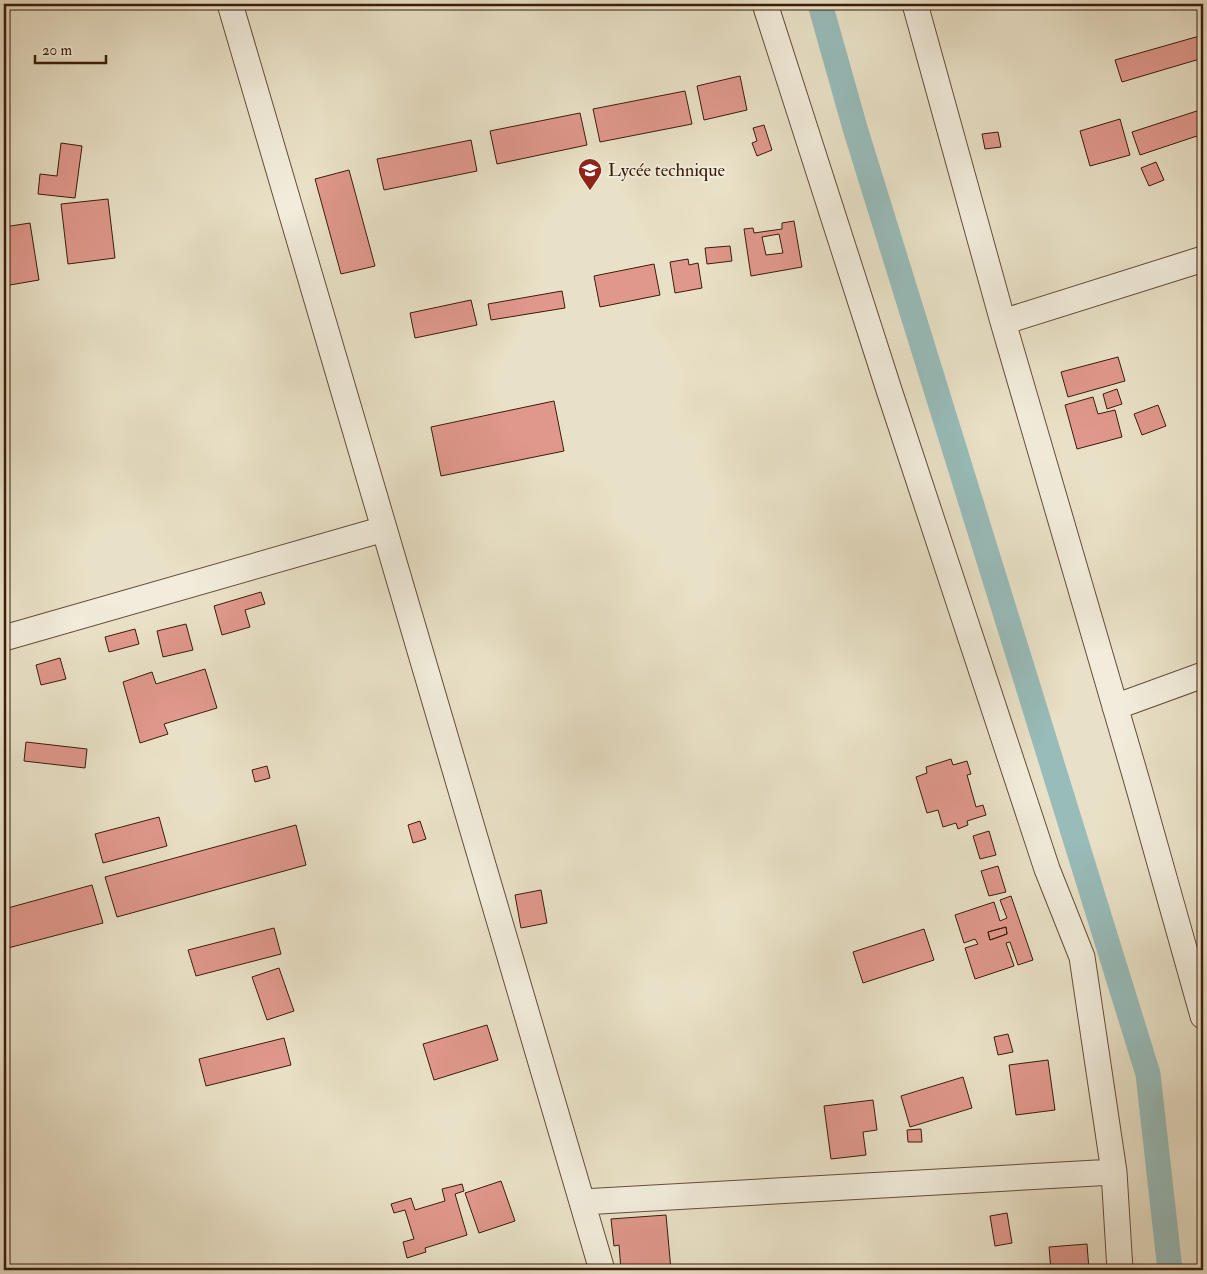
<svg xmlns="http://www.w3.org/2000/svg" width="1207" height="1274" font-family="'IM FELL Double Pica',serif">
<rect width="100%" height="100%" fill="#e9e1c7"/>
<filter id="stains"><feTurbulence type="fractalNoise" baseFrequency=".004" numOctaves="4"/><feColorMatrix values="0 0 0 0 .2 0 0 0 0 .09 0 0 0 0 .02 0 0 0 .5 -.17"/></filter>
<radialGradient id="worn" r=".72"><stop offset=".6" stop-color="#630" stop-opacity="0"/><stop offset="1" stop-color="#630" stop-opacity=".3"/></radialGradient>
<g fill="none" stroke-linecap="round" stroke-linejoin="round">
<path stroke="#98bcba" stroke-width="25" d="M 820,4 L 855,128 L 1148,1074 L 1170,1270"/>
</g>
<path fill="#e0988c" stroke="#3b1c0b" fill-rule="evenodd" d="M 1203,35 L 1203,58 L 1122,82 L 1115,60 Z
M 740,76 L 747,110 L 704,120 L 697,86 Z
M 685,91 L 692,124 L 600,142 L 593,109 Z
M 1203,109 L 1203,134 L 1140,155 L 1132,132 Z
M 580,113 L 587,145 L 497,164 L 490,131 Z
M 1120,119 L 1130,155 L 1090,166 L 1080,131 Z
M 764,125 L 772,150 L 757,156 L 752,143 L 757,141 L 753,128 Z
M 998,132 L 1001,147 L 985,149 L 982,134 Z
M 471,140 L 477,171 L 384,190 L 377,159 Z
M 61,143 L 82,146 L 75,198 L 38,194 L 40,174 L 57,176 Z
M 1156,162 L 1164,180 L 1149,186 L 1141,168 Z
M 349,170 L 375,266 L 341,274 L 315,179 Z
M 108,199 L 115,258 L 68,264 L 61,204 Z
M 794,221 L 802,267 L 751,276 L 744,229 L 753,228 L 754,233 L 782,229 L 782,223 ZM 779,234 L 783,253 L 766,255 L 762,237 Z
M 30,223 L 39,280 L 4,286 L 4,227 Z
M 730,246 L 732,261 L 707,264 L 705,248 Z
M 688,259 L 689,265 L 698,263 L 702,288 L 675,293 L 670,262 Z
M 654,264 L 660,295 L 600,307 L 594,276 Z
M 562,291 L 565,308 L 491,320 L 488,304 Z
M 471,300 L 477,325 L 415,338 L 410,313 Z
M 1118,357 L 1125,381 L 1068,397 L 1061,372 Z
M 1117,389 L 1122,404 L 1107,409 L 1103,394 Z
M 1093,397 L 1098,414 L 1115,410 L 1122,437 L 1077,449 L 1065,405 Z
M 554,401 L 564,451 L 441,476 L 431,427 Z
M 1158,405 L 1166,426 L 1142,435 L 1134,414 Z
M 261,592 L 265,604 L 245,610 L 250,627 L 222,635 L 214,606 Z
M 186,624 L 193,650 L 163,657 L 157,631 Z
M 135,629 L 139,644 L 109,652 L 105,637 Z
M 60,658 L 66,679 L 41,685 L 36,665 Z
M 205,669 L 217,708 L 164,724 L 168,734 L 140,743 L 123,682 L 152,672 L 156,684 Z
M 26,742 L 87,749 L 85,768 L 24,761 Z
M 951,759 L 953,765 L 967,761 L 971,774 L 967,775 L 976,807 L 983,805 L 986,815 L 967,821 L 968,825 L 958,829 L 956,823 L 943,827 L 938,810 L 927,813 L 916,777 L 927,773 L 926,767 Z
M 267,766 L 270,778 L 255,782 L 252,770 Z
M 159,817 L 167,846 L 103,863 L 95,834 Z
M 420,821 L 426,839 L 413,843 L 408,825 Z
M 296,825 L 306,865 L 117,917 L 105,877 Z
M 989,831 L 996,855 L 980,859 L 973,836 Z
M 998,866 L 1006,892 L 989,896 L 981,871 Z
M 92,885 L 103,923 L 8,948 L 4,934 L 4,909 Z
M 541,890 L 547,923 L 521,928 L 515,895 Z
M 1011,896 L 1033,960 L 1018,965 L 1010,942 L 1006,943 L 1014,966 L 975,979 L 965,948 L 978,944 L 975,939 L 964,943 L 955,915 L 994,902 L 1000,921 L 1007,918 L 1000,900 ZM 1006,927 L 1007,934 L 990,940 L 988,932 Z
M 1006,927 L 1007,934 L 990,940 L 988,932 Z
M 274,928 L 281,954 L 196,976 L 188,950 Z
M 924,929 L 934,960 L 863,983 L 853,952 Z
M 279,968 L 294,1011 L 267,1020 L 252,977 Z
M 487,1025 L 498,1060 L 434,1080 L 423,1044 Z
M 1008,1034 L 1013,1052 L 998,1055 L 994,1037 Z
M 284,1038 L 291,1065 L 206,1086 L 199,1059 Z
M 1048,1060 L 1055,1110 L 1016,1115 L 1009,1065 Z
M 963,1077 L 972,1108 L 910,1127 L 901,1096 Z
M 873,1100 L 877,1130 L 863,1132 L 866,1155 L 831,1159 L 824,1106 Z
M 921,1129 L 922,1142 L 908,1142 L 907,1130 Z
M 501,1181 L 515,1221 L 479,1233 L 465,1193 Z
M 462,1184 L 464,1191 L 455,1194 L 467,1235 L 425,1248 L 426,1252 L 407,1258 L 403,1242 L 414,1239 L 405,1210 L 394,1213 L 391,1204 L 411,1198 L 415,1210 L 445,1201 L 442,1189 Z
M 1007,1213 L 1012,1243 L 995,1246 L 990,1216 Z
M 666,1215 L 671,1270 L 621,1270 L 619,1245 L 614,1246 L 611,1219 Z
M 1087,1244 L 1089,1270 L 1051,1270 L 1049,1247 Z
M 989,1265 L 1013,1265 L 1013,1270 L 989,1270 Z"/>
<g fill="none" stroke-linecap="round" stroke-linejoin="round">
<g stroke="#664d3a" stroke-width="27">
<path id="minor" d="M 230,4 L 602,1270
M 765,4 L 890,393 L 1047,869 L 1082,957 L 1114,1172 L 1120,1270
M 915,4 L 1003,322 L 1138,785 L 1203,1016
M 1003,322 L 1203,259
M 4,638 L 384,529
M 1115,707 L 1203,675
M 582,1202 L 1114,1172"/>
</g>
<use href="#minor" stroke="#f1ecdb" stroke-width="25"/>
</g>
<defs>
<g id="school-pin" transform="scale(1.25)"><path d="M0 17L-7.5 6A9.5 9.5 0 1 1 7.5 6Z" fill="#8f2418" stroke="#f1ecdb"/><path d="M0-5L7-2L0 1L-7-2ZM-4 1L0 2.5L4 1V4Q0 6-4 4Z" fill="#fff"/></g>
</defs>
<g fill-rule="evenodd">
<use href="#school-pin" x="590" y="170"/>
</g>
<g text-anchor="middle" stroke-width="4" stroke-linejoin="round" paint-order="stroke">
<g font-size="18" fill="#3b1c0b" stroke="#f1ecdb" text-anchor="start">
<text x="608" y="176">Lycée technique</text>
</g>
</g>
<rect width="1207" height="1274" fill="none" stroke="#e9e1c7" stroke-width="20"/>
<rect x="5" y="5" width="1197" height="1264" fill="none" stroke="#3b1c0b" stroke-width="2.5"/>
<rect x="10" y="10" width="1187" height="1254" fill="none" stroke="#3b1c0b"/>
<path d="M35 55v8h71v-8" fill="none" stroke="#3b1c0b" stroke-width="2.5"/>
<text x="42" y="55" font-size="15" fill="#3b1c0b" stroke="#f1ecdb" stroke-width="4" paint-order="stroke">20 m</text>
<rect width="100%" height="100%" filter="url(#stains)"/>
<rect width="100%" height="100%" fill="url(#worn)"/>
</svg>
